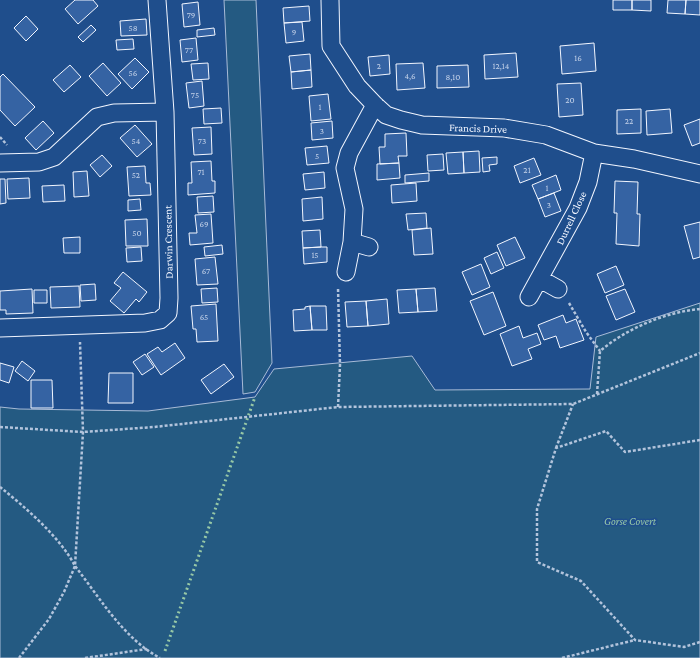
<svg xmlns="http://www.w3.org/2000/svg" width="700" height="658" font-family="'Crimson Pro',serif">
<rect width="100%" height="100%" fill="#1f4e8c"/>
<path fill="#245a82" stroke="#a8bbd7" d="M 224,0 L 256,0 L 272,363 L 255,392 L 243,394 Z
M 700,303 L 700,658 L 0,658 L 0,407 L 19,409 L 148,411 L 255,397 L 274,369 L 412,356 L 435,390 L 590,389 L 596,337 Z"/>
<path fill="#3563a3" stroke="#f2f6ff" d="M 75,0 L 93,0 L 98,6 L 78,24 L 65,9 Z
M 613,0 L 632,0 L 632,10 L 613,10 Z
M 632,0 L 651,0 L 651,11 L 632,10 Z
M 668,0 L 686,0 L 685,14 L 667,13 Z
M 686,0 L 700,0 L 700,15 L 685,14 Z
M 198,2 L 200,25 L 184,27 L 182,4 Z
M 309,6 L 310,21 L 284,23 L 283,8 Z
M 26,16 L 38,29 L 26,41 L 14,28 Z
M 146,19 L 147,35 L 121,36 L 120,21 Z
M 302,22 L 304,41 L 286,43 L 284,23 Z
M 91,25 L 96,30 L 83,42 L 78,37 Z
M 214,28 L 215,35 L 197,37 L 197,30 Z
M 196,38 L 198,60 L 182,62 L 180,40 Z
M 133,39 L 134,49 L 117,50 L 116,40 Z
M 594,43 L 596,71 L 562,74 L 560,46 Z
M 516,53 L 518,77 L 485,79 L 484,55 Z
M 310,54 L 311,70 L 291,72 L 289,56 Z
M 389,55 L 390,74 L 370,76 L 368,57 Z
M 135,58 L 149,72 L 132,89 L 118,74 Z
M 103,63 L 121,83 L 107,96 L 89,76 Z
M 208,63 L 209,79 L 193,80 L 191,64 Z
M 423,63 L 425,88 L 397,90 L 396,64 Z
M 70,65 L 81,77 L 64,92 L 53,80 Z
M 468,65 L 469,87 L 437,88 L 437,66 Z
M 311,70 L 312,87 L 292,89 L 291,72 Z
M 3,74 L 35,107 L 15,126 L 0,110 L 0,77 Z
M 202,81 L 204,106 L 189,108 L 186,83 Z
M 581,83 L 583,115 L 559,117 L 557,84 Z
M 328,94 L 331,119 L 311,121 L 309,96 Z
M 221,108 L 222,123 L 204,124 L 203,109 Z
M 641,109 L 641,133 L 617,134 L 617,110 Z
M 670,109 L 672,133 L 647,135 L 646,111 Z
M 700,119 L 700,143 L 692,146 L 684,125 Z
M 43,121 L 54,133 L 36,150 L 25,138 Z
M 332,121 L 333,138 L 312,140 L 311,123 Z
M 135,125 L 152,144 L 137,157 L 120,138 Z
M 211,127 L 212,154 L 194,155 L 192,128 Z
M 406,133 L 407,156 L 398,156 L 399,163 L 380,164 L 379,147 L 385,147 L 385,134 Z
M 327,146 L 329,163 L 307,165 L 305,148 Z
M 479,151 L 480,172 L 464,173 L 463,152 Z
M 463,152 L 464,173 L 448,174 L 446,153 Z
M 443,154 L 444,170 L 428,171 L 427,155 Z
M 102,155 L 112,166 L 100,177 L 90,165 Z
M 497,157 L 497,164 L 489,165 L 490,171 L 483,172 L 482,158 Z
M 534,158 L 541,175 L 520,183 L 514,166 Z
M 211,161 L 212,181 L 215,181 L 215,193 L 188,195 L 188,183 L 192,183 L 191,162 Z
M 399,163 L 400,178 L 377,180 L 377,164 Z
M 145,166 L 146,183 L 150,183 L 151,195 L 129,196 L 127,167 Z
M 87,171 L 89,196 L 74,197 L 73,172 Z
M 324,172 L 325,188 L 305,190 L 303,174 Z
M 429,173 L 429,181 L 405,183 L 405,175 Z
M 556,175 L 561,190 L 538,199 L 532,185 Z
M 29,178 L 30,198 L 8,199 L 7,179 Z
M 0,179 L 5,179 L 6,203 L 0,204 Z
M 615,181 L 638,182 L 637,214 L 640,214 L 639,246 L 616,244 L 617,213 L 614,213 Z
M 416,183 L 417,201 L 392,203 L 391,185 Z
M 64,185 L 65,201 L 43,202 L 42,186 Z
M 554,193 L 561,211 L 545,217 L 538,199 Z
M 213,196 L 214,212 L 198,213 L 197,197 Z
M 322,197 L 323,219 L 303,221 L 302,199 Z
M 140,199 L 141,210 L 128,211 L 128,200 Z
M 426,213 L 427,228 L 408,230 L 406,214 Z
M 211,214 L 213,243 L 190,245 L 189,233 L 197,233 L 195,215 Z
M 147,219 L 148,246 L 126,246 L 125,220 Z
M 700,222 L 700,257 L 693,259 L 684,226 Z
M 431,228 L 433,254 L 414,255 L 412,230 Z
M 320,230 L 321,247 L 303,248 L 302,231 Z
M 80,237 L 80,253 L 64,253 L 63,238 Z
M 515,237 L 525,258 L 506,266 L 497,245 Z
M 222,245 L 223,254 L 205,256 L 204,247 Z
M 141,247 L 142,261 L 127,262 L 126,248 Z
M 321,247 L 327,247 L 327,262 L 304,264 L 303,248 Z
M 497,252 L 504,268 L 491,274 L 484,258 Z
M 215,257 L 218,284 L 197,285 L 195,259 Z
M 481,264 L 490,287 L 472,295 L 462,272 Z
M 616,266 L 624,285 L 605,293 L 597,274 Z
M 123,272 L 147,292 L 139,302 L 136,299 L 124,313 L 110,301 L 121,288 L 114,283 Z
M 95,284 L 96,300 L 81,301 L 80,285 Z
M 79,286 L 80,307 L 51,308 L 50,287 Z
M 217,288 L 218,302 L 202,303 L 201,289 Z
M 435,288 L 437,311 L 418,312 L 416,289 Z
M 32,289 L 33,313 L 6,314 L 6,310 L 0,310 L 0,291 Z
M 416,289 L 418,312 L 399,313 L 397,290 Z
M 625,289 L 635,312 L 616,320 L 606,296 Z
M 34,290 L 47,290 L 47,303 L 34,303 Z
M 493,292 L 506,326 L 484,335 L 470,301 Z
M 387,299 L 389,324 L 368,326 L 366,301 Z
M 366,301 L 368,326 L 347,327 L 345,302 Z
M 216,304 L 218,341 L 197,342 L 196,329 L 193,329 L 191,306 Z
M 310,306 L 326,306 L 327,330 L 312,330 Z
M 310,306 L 312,330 L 294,331 L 293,310 L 305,309 L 305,307 Z
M 563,315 L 566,323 L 576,319 L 584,340 L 560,348 L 556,336 L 544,340 L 538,325 Z
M 519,326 L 523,338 L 537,333 L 541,344 L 528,349 L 532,359 L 512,366 L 500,334 Z
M 175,343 L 185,358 L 161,375 L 147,354 L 158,347 L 162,352 Z
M 145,354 L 154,367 L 142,375 L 133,362 Z
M 22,361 L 35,371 L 28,381 L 15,371 Z
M 0,363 L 14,367 L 9,383 L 0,380 Z
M 224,364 L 234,377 L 211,394 L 201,380 Z
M 109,373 L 133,373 L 133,403 L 108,403 Z
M 31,380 L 52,380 L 53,408 L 31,408 Z"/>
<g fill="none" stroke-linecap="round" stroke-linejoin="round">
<g stroke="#f2f6ff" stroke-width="19">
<path id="minor" d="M 330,0 L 331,46 L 357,86 L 375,105 L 386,115 L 401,120 L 422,125 L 504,128 L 546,135 L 594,153 L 634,159 L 700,174
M 0,163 L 39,162 L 54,157 L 97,117 L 114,113 L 165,112
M 352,242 L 369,247
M 346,272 L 352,242 L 354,209 L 345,168 L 349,153 L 375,105
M 540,279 L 558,289
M 529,297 L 578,208 L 588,182 L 594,153
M 0,328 L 145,323 L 160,320 L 168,313 L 169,298 L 165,112 L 157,0"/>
</g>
<path stroke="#b3c4dc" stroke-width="2.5" stroke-dasharray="3 2" stroke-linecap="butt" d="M 0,137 L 7,145
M 569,303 L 586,332 L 600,351
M 597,394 L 600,351 C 626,329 665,312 700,309
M 338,407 L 340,365 L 338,288
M 0,427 L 83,432 L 154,427 L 338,407 L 573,404 L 700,353
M 700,440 L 625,452 L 606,431 L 556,448 L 537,509 L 537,562 L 581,581 L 635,640 L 684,647 L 700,642
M 556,448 L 573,404
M 0,487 C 26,508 60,537 75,566 C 100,598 123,638 160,658
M 19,658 L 49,619 L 64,592 L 75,566 L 83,432 L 80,342
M 85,658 L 147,649
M 562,658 L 635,640"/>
<use href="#minor" stroke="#1f4e8c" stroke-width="17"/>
<path stroke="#97c8a6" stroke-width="3" stroke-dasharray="2 3" stroke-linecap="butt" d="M 165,651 L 255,397"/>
</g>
<g text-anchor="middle" stroke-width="3" stroke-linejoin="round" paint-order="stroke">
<g font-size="9" fill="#c3d1e8">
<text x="191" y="18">79</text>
<text x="133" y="31">58</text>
<text x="294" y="35">9</text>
<text x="189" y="53">77</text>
<text x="578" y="61">16</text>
<text x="379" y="69">2</text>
<text x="501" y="69">12,14</text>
<text x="133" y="76">56</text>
<text x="410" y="79">4,6</text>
<text x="453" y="80">8,10</text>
<text x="195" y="98">75</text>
<text x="570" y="103">20</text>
<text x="320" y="110">1</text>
<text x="629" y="124">22</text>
<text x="322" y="134">3</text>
<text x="136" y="144">54</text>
<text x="202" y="144">73</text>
<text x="317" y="159">5</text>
<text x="527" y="173">21</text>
<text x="201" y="175">71</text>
<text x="136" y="178">52</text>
<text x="547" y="191">1</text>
<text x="549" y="208">3</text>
<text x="204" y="227">69</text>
<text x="137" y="236">50</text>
<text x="315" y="258">15</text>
<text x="206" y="274">67</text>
<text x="204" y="320">65</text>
</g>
<g font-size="11" fill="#f2f6ff" stroke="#1f4e8c">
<text transform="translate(478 128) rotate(2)" y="4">Francis Drive</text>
<text transform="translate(571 218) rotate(-65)" y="4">Durrell Close</text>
<text transform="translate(168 242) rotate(-91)" y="4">Darwin Crescent</text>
</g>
<g font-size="11" font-style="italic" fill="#97c8a6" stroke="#1f4e8c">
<text x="630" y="525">Gorse Covert</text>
</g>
</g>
</svg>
